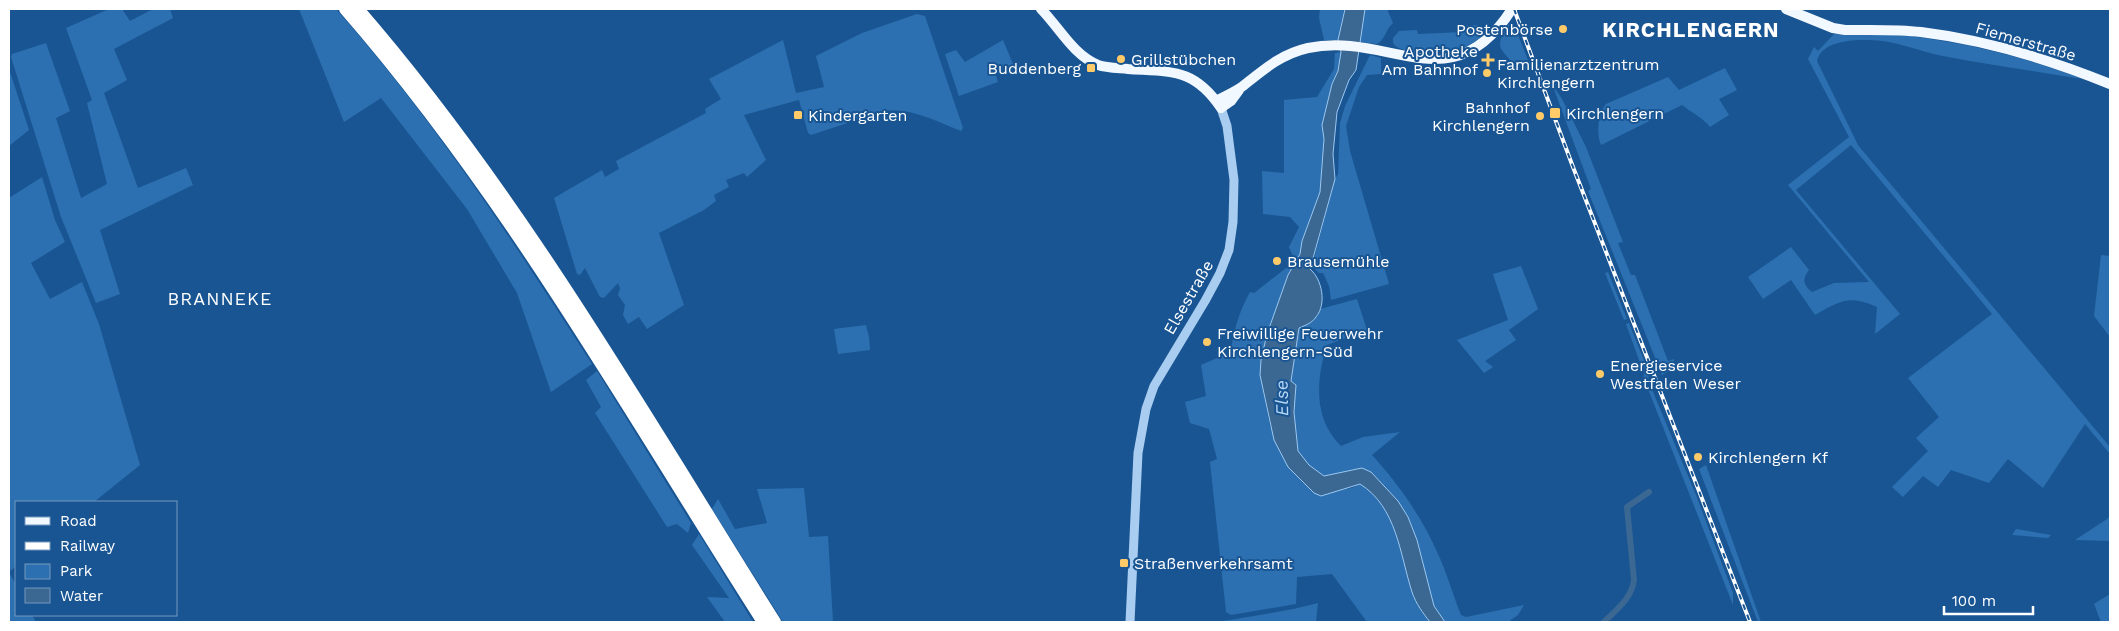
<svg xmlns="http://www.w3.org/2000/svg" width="2119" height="631" font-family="'Work Sans',sans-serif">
<rect width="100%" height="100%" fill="#195593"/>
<path fill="#2c70b1" d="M 109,9 L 122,9 L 130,21 L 153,9 L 170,9 L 173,18 L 114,49 L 127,80 L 104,93 L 138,188 L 186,168 L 193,185 L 100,230 L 120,294 L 96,303 L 61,217 L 11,57 L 12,54 L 46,43 L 70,111 L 56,118 L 81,198 L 107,184 L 87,103 L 92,100 L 66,28 Z
M 299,9 L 336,9 C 433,118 513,241 592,364 L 551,392 L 517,293 L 467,209 L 381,98 L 344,122 Z
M 1320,9 L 1344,9 L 1338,40 L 1324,40 L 1319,18 Z
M 1365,9 L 1387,9 L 1393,23 C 1385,30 1386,39 1377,44 L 1359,42 Z
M 917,14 L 925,16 L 963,128 L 961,131 C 937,122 910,107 884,111 L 811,135 L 808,133 L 799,100 L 744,115 L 766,160 L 747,177 L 744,173 L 726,180 L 729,187 L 714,195 L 716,201 L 704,210 L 659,233 L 684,305 L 647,329 L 639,317 L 628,324 L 623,315 L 625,305 L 618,295 L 620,288 L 618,283 L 604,298 L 600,297 L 585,268 L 580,275 L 577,274 L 554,198 L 602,170 L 605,177 L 619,169 L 616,161 L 706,113 L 705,109 L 721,99 L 709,79 L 783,40 L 796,93 L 824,87 L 816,56 L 862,33 Z
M 1510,22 L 1513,22 L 1531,68 L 1525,70 L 1523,64 L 1516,67 C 1498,45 1494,49 1510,22 Z
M 1477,25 L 1480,27 L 1483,35 L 1480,38 C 1474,42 1467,47 1459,49 C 1446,53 1400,56 1393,43 L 1393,38 L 1399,31 L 1417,30 L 1418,34 L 1463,32 L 1464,26 Z
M 1834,34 C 1858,35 1883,34 1907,36 C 1966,42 2027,58 2082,79 C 2036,71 1989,65 1943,56 C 1917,51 1893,39 1865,40 C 1849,40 1821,42 1817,61 L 1858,145 L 2110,447 L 2110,454 L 2085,424 L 2043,488 L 2008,459 L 1989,483 L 1951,470 L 1938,487 L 1923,476 L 1903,497 L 1892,487 L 1928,451 L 1916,438 L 1939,417 L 1908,378 L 1992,314 L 1851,145 L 1796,190 L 1900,314 L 1875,334 L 1877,307 C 1850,294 1839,301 1815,315 L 1791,280 L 1763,299 L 1748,277 L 1791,247 L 1809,270 C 1802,279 1803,285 1812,292 L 1834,283 L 1869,282 L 1788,185 L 1849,137 L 1808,59 L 1814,47 L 1818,51 Z
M 1003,40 L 1013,64 L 995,73 L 998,82 L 959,96 L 945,54 L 956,50 L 965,62 Z
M 1341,52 L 1338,71 L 1332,84 L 1322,125 L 1324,139 L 1320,192 L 1302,241 L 1300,254 L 1288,275 L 1267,334 L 1261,360 L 1260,375 L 1270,426 L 1300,480 L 1314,493 L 1352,488 L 1360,484 C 1402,510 1400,566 1419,606 C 1421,612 1426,617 1430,622 L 1367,622 L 1332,574 L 1297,577 L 1296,604 L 1231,615 L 1226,612 L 1210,462 L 1217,459 L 1209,429 L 1190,423 L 1185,402 L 1206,396 L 1201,365 L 1226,354 L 1231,349 C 1235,327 1239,312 1250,292 L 1254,293 L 1295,261 L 1289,247 L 1299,227 L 1290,217 L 1263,214 L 1262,171 L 1284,173 L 1284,100 L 1317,97 L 1334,69 L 1335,53 Z
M 1370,55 L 1381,58 L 1381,74 L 1367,75 L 1359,87 L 1346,126 L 1350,151 L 1389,284 L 1331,300 L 1329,286 L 1323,273 L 1319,273 L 1312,266 L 1335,179 L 1338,174 L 1340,123 L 1345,106 Z
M 1725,68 L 1737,90 L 1719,99 L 1729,115 L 1710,127 C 1702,117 1692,113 1682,105 L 1601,145 C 1596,134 1598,113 1606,104 L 1668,77 L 1679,90 Z
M 9,69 L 29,130 L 9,146 Z
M 1552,84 L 1562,99 L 1586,147 L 1623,242 L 1618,243 L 1631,275 L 1635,275 L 1668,361 L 1674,359 L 1674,368 L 1662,375 L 1588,191 L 1591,189 Z
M 42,177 L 55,220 L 65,242 L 31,263 L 50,299 L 82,282 L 99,324 L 140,465 L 94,502 L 16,502 L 16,566 L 9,572 L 16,585 L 16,615 L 32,615 L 36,622 L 9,622 L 9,198 Z
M 2101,255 L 2110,256 L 2110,337 L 2094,316 Z
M 1521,266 L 1538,309 L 1509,330 L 1516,340 L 1485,361 L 1493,367 L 1484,373 L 1457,340 L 1508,320 L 1493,274 Z
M 1608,272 L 1627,319 L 1624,320 L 1605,273 Z
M 1357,299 L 1367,330 L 1327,345 C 1316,379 1313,419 1341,446 L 1363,437 L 1400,432 L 1372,455 C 1398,483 1423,519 1438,554 C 1447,573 1453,595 1461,615 L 1466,617 L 1524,605 L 1518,615 L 1508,622 L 1445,622 L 1434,606 L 1417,540 L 1398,501 L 1371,472 L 1362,468 L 1324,476 L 1309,465 L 1298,451 L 1294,412 L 1296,385 L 1291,381 L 1299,328 L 1318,316 L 1320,309 Z
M 1629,323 L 1649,373 L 1648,380 L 1643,382 L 1644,374 L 1626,324 Z
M 866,325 L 869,337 L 870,350 L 838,354 L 834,329 Z
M 597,371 L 691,523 L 688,533 L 677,524 L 667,527 L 595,413 L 601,407 L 586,380 Z
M 1651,387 L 1696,495 L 1733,593 L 1733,605 L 1648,389 Z
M 1706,465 L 1761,622 L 1758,622 L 1699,469 Z
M 804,488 L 809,537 L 828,536 L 833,622 L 783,622 L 712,509 L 718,499 L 735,529 L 767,523 L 757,489 Z
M 2110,516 L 2110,541 L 2075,540 L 2107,519 Z
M 2016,529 L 2051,535 L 2048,538 L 2012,535 Z
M 699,534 L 753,622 L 725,622 L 707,597 L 729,598 L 692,545 Z
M 2110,594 L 2110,622 L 2101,622 L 2094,604 Z
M 1318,603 L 1316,622 L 1217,622 C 1251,616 1285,612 1318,603 Z"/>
<path fill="#3b6793" stroke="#9cc9f2" d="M 1345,9 L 1365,9 L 1356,70 L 1349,80 L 1337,112 L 1333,154 L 1335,179 L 1310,269 C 1322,279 1327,304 1316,317 C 1312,323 1306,325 1299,328 L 1291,381 L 1296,385 L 1294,412 L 1298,451 L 1309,465 L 1324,476 L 1362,468 L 1371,472 L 1398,501 L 1408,517 L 1417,540 L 1434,606 L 1445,622 L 1430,622 C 1423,613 1416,604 1412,592 C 1400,555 1397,507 1360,484 L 1321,496 L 1314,493 L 1288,467 L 1274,440 L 1260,375 L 1261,360 L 1267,334 L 1288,275 L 1300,254 L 1302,241 L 1320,192 L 1324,139 L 1322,125 L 1332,84 L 1338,71 L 1341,52 L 1338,40 Z"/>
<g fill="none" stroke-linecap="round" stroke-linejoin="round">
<path stroke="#3b6793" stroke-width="6" d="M 1604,622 C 1617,609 1632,598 1634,580 L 1627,507 L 1649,492"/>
<path stroke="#a9cdf0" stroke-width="9" d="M 1130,622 L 1138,453 L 1146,409 L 1154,386 L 1205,301 L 1220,273 L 1229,250 L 1233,222 L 1234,180 L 1227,126 L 1221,108"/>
<path stroke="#f2f8ff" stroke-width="10" d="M 1041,9 C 1059,27 1073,55 1098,65 C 1107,68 1118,68 1128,69 C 1172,72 1194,68 1221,108 L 1231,101 L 1239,90
M 1786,9 L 1833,28 L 1845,30 C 1870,30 1896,29 1921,32 C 1986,40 2051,60 2110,84
M 1216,101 C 1225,96 1235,92 1243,86 C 1263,70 1281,54 1308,48 C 1390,31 1451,104 1512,9"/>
<path stroke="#fff" stroke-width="12" d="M 345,9 C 508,196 630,414 763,622
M 358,9 C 520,196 644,414 775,622"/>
<g stroke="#fff" stroke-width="4">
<path id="rail" d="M 1514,9 L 1573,167 L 1750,622"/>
</g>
<use href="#rail" stroke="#195593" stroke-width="2" stroke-dasharray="5.5" stroke-linecap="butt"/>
</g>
<g fill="#ffca68" stroke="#195593" stroke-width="2">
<circle cx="1563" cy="29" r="5"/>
<circle cx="1121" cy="59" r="5"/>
<path d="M1485.5 52.5h5v5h5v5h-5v5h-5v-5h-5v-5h5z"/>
<rect x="1086" y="63" width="10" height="10" rx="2.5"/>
<circle cx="1487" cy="73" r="5"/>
<rect x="1549" y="107" width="12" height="12" rx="2.5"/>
<rect x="793" y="110" width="10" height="10" rx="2.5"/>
<circle cx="1540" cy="116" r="5"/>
<circle cx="1277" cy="261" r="5"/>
<circle cx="1207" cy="342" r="5"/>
<circle cx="1600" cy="374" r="5"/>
<circle cx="1698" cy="457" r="5"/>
<rect x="1119" y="558" width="10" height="10" rx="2.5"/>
</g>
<g text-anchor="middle" stroke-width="4" stroke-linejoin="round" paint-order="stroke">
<g font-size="16" fill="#fff" stroke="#195593" text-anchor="start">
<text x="1553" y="35" text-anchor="end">Postenbörse</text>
<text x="1478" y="57" text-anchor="end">Apotheke<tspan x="1478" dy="18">Am Bahnhof</tspan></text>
<text x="1131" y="65">Grillstübchen</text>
<text x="1497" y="70">Familienarztzentrum<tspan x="1497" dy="18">Kirchlengern</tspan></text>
<text x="1081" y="74" text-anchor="end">Buddenberg</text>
<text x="1530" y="113" text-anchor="end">Bahnhof<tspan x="1530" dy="18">Kirchlengern</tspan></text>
<text x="1566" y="119">Kirchlengern</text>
<text x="808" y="121">Kindergarten</text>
<text x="1287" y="267">Brausemühle</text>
<text x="1217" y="339">Freiwillige Feuerwehr<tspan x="1217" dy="18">Kirchlengern-Süd</tspan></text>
<text x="1610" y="371">Energieservice<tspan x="1610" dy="18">Westfalen Weser</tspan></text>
<text x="1708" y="463">Kirchlengern Kf</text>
<text x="1134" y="569">Straßenverkehrsamt</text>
</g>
<g font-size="16" fill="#fff" stroke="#195593">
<text transform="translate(2026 41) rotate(16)" y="6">Fiemerstraße</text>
<text transform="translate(1188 297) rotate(-60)" y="6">Elsestraße</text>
</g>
<g font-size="18" letter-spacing="1" fill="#fff" stroke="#195593">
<text x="220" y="305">BRANNEKE</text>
</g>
<g font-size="18" font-style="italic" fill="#b5d7f6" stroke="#195593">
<text transform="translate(1282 398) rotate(-91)" y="6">Else</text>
</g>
<g font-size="21" font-weight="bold" letter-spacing="1" fill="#fff" stroke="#195593">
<text x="1691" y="37">KIRCHLENGERN</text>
</g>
</g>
<rect width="2119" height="631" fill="none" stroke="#ffffff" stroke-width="20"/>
<rect x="15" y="501" width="162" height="115" fill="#195593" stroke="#7599be"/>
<rect x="25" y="517" width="25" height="8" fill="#f2f8ff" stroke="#7599be"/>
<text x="60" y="526" font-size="15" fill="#ffffff">Road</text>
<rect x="25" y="542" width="25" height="8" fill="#ffffff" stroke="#7599be"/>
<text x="60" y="551" font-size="15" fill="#ffffff">Railway</text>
<rect x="25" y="564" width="25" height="15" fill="#2c70b1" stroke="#7599be"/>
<text x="60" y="576" font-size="15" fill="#ffffff">Park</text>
<rect x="25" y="588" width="25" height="15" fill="#3b6793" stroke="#7599be"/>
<text x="60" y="601" font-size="15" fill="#ffffff">Water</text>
<path d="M1944 606v8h89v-8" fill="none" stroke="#ffffff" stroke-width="2.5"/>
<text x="1952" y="606" font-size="15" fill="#ffffff" stroke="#195593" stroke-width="4" paint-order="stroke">100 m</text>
</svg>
